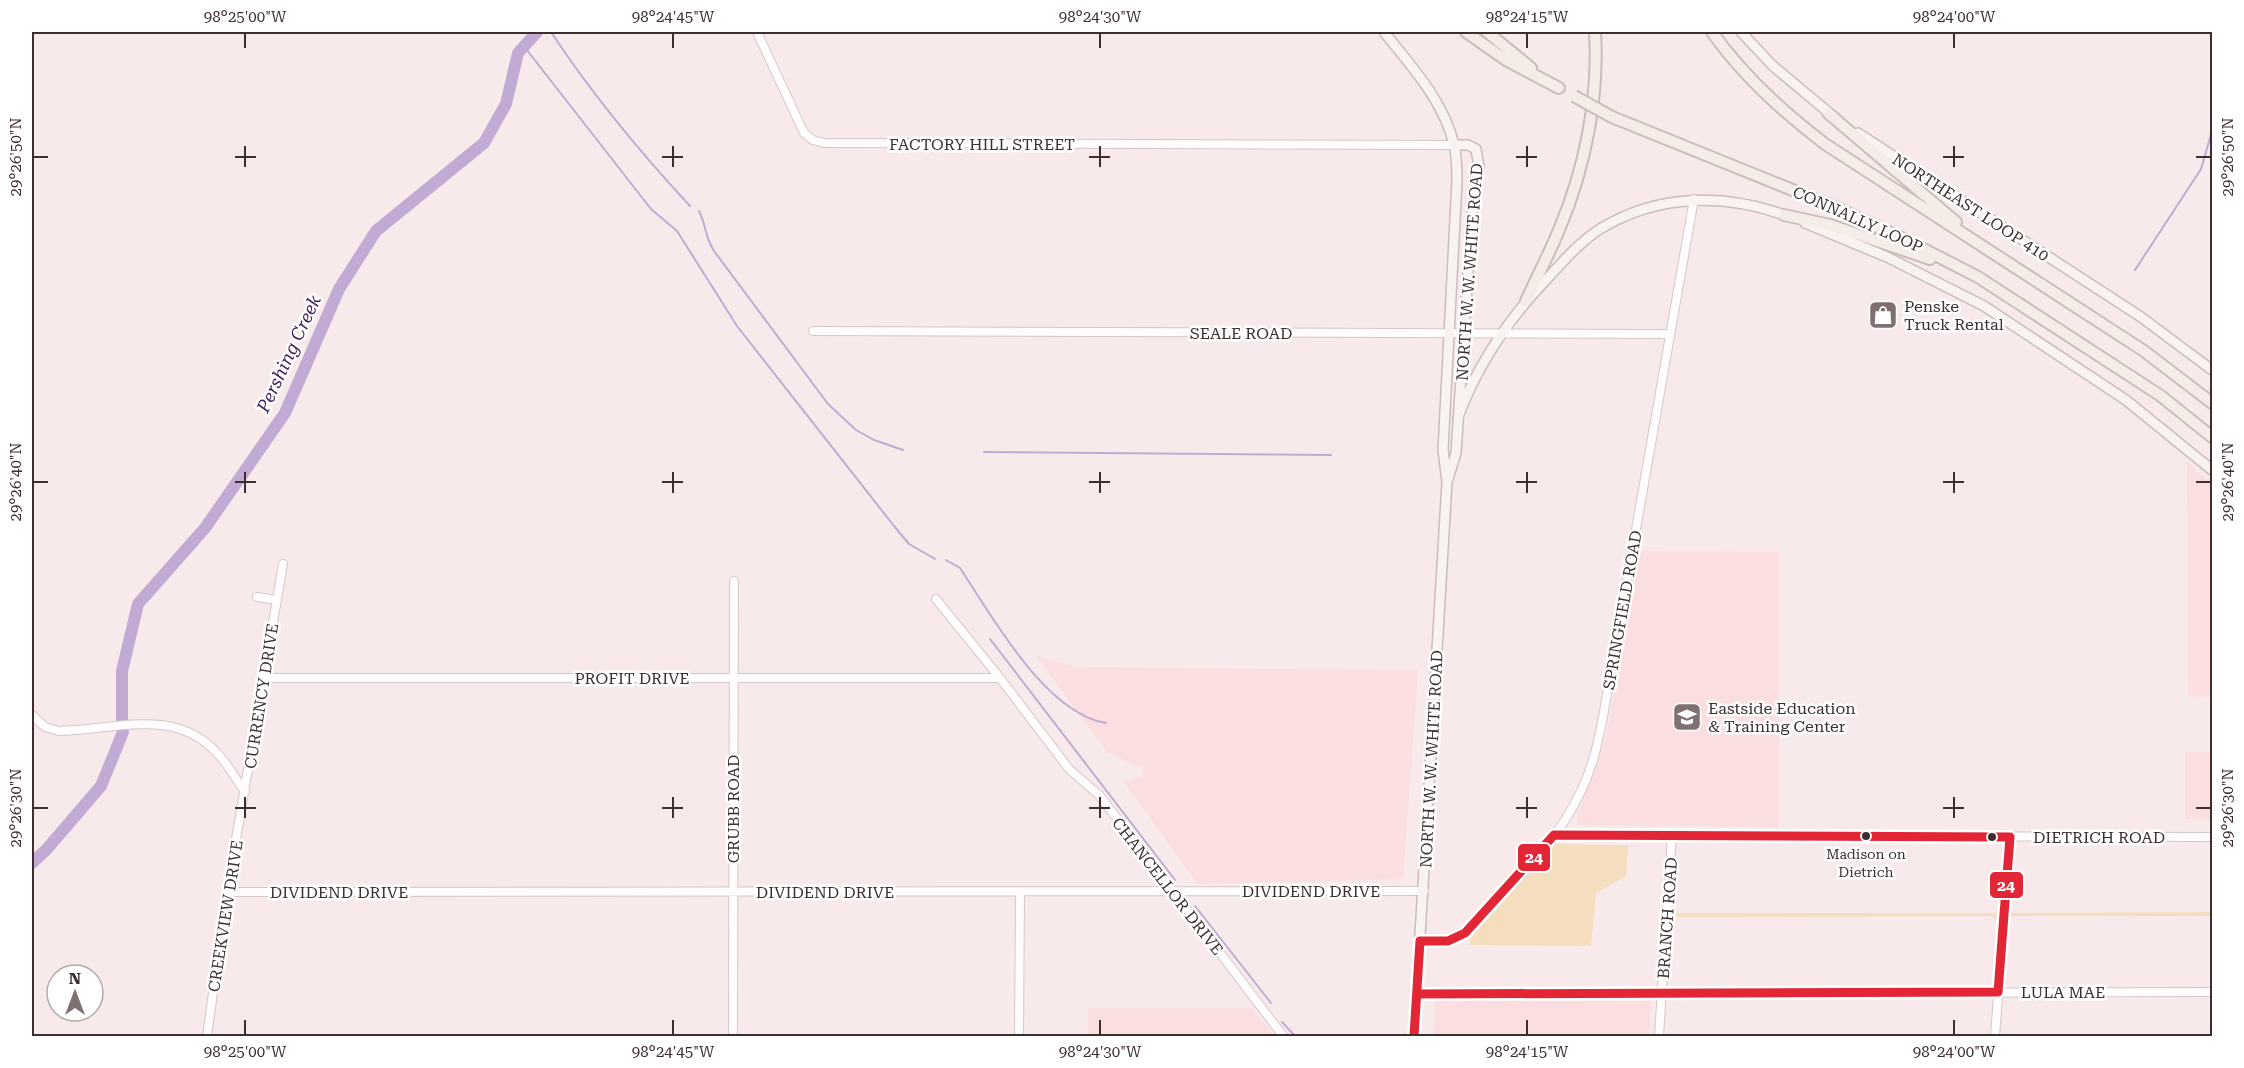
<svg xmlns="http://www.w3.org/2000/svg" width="2244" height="1068" font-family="'Roboto Serif',serif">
<rect width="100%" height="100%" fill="#f8eaeb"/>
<path fill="#fbdedf" d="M 2187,461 L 2212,485 L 2212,697 L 2188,696 Z
M 1640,551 L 1779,552 L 1779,827 L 1577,825 L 1577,817 L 1606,738 Z
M 1035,655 L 1075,667 L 1418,670 L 1403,879 L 1198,884 L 1123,781 L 1141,778 L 1144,766 L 1136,766 L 1107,752 Z
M 2185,752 L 2212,752 L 2212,819 L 2185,819 Z
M 1435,1000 L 1651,1001 L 1649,1036 L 1434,1036 Z
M 1088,1008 L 1252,1008 L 1274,1036 L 1088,1036 Z"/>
<path fill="#f5debd" d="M 1556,844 L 1663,846 L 1628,846 L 1626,876 L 1596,893 L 1591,946 L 1469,945 L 1471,937 Z
M 1997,910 L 1996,921 L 1992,916 L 1674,917 L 1674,913 L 1995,913 Z
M 2212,912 L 2212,916 L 2011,916 L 2011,913 Z"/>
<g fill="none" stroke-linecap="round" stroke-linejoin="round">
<path stroke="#c1abd4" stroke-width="2" d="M 551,32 C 592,94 639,151 690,206
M 523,45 L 651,209 L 677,231 L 737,326 L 894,526 L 909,544 L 935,559
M 699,211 C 707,227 704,235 714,251 L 828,404 L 856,430 L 874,440 L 903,450
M 2135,270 L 2201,169 L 2212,131
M 984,452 L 1331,455
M 946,560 L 960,568 C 992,616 1045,713 1106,723
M 990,639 L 1175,880
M 1195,906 L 1271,1003
M 1282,1022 L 1295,1036"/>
<path stroke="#c1abd4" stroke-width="12" d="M 122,720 L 122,671 L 138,604 L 205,528 L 285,413 L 339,289 L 376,231 L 484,143 L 506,104 L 518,53 L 537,32
M 32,863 L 46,850 L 101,786 L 123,732"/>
<g stroke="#d5c7c8" stroke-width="10">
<path id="minor" d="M 757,32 L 804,133 L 813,140 L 824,143 L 1455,145
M 813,331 L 1669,334
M 257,597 L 277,600
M 936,599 L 1000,678 L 1069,769 L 1099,795 L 1174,892 L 1283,1036
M 264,678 L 1000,678
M 32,715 L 45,727 L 59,731 C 115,730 175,706 218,754 C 228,765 236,779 245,792
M 1554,835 L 2212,837
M 227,892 L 1424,891
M 1420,941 L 1448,941 L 1465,933 C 1507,889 1557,845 1582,789 C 1593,766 1598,742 1603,717 L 1694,199
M 1417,994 L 2212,992
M 207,1036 L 227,892 L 283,564
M 733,1036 L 734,581
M 1019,1036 L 1020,892
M 1659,1036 L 1672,835
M 1995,1036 L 2010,837"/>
</g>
<g stroke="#cbbdbb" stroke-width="12">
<path id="major" d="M 1384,32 C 1411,66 1444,101 1454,145 C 1457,156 1457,170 1457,181 L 1443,450 L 1447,482 L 1414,1036
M 1741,32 L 1773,66 L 1834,117
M 1858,133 L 2141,317 L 2212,370
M 1805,223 L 1887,257 L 1984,306 L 2126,400 L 2212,470
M 1458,417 C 1477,366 1507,321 1544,282 C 1561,264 1578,243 1600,229 C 1659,193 1727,193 1790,217
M 1448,479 L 1456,453 L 1472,213 L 1479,167 L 1476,149 L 1468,145 L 1455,145"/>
</g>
<g stroke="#cbbdbb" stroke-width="14">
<path id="highway" d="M 1466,32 L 1506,60 L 1559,88
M 1487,32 L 1531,68
M 1712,32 C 1743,76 1783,112 1825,144 L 2144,351 L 2212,403
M 1828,113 L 1956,222
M 1612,117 L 1837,208 L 1906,240 L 1978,277 L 2161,396 L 2212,437
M 1784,215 L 1830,225 L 1930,259
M 1526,301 C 1537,277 1549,254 1559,230 C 1585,168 1599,99 1595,32"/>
</g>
<use href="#minor" stroke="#fefcfc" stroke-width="8"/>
<use href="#major" stroke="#f8f2f1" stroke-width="9"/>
<use href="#highway" stroke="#f5ece8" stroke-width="10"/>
<g stroke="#cbbdbb" stroke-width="14" stroke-linecap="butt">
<path id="highway-bridge" d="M 1574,96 L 1612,117"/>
</g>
<use href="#highway-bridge" stroke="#f5ece8" stroke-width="10"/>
<g stroke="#fff" stroke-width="14">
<path id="bus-1" d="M 1414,1036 L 1420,941 L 1448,941 L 1465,933 L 1554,835 L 2010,837 L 1998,992 L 1417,994"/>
</g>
<use href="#bus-1" stroke="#e32636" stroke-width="9"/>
</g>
<path fill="none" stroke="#3e2e2f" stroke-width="2" d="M 245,33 L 245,48M 673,33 L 673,48M 1100,33 L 1100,48M 1527,33 L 1527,48M 1954,33 L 1954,48M 245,146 L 245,167M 673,146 L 673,167M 1100,146 L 1100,167M 1527,146 L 1527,167M 1954,146 L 1954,167M 33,157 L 48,157M 235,157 L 256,157M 662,157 L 683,157M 1089,157 L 1110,157M 1516,157 L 1537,157M 1943,157 L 1964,157M 2196,157 L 2211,157M 245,472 L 245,493M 673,472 L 673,493M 1100,472 L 1100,493M 1527,472 L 1527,493M 1954,472 L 1954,493M 33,482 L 48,482M 235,482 L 256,482M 662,482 L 683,482M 1089,482 L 1110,482M 1516,482 L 1537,482M 1943,482 L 1964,482M 2196,482 L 2211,482M 245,797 L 245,818M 673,797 L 673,818M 1100,797 L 1100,818M 1527,797 L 1527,818M 1954,797 L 1954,818M 33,808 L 48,808M 235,808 L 256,808M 662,808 L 683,808M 1089,808 L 1110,808M 1516,808 L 1537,808M 1943,808 L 1964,808M 2196,808 L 2211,808M 245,1020 L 245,1035M 673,1020 L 673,1035M 1100,1020 L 1100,1035M 1527,1020 L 1527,1035M 1954,1020 L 1954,1035"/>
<defs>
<g id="shop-square" transform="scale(1.5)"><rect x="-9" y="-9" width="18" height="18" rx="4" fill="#7f7071" stroke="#fff"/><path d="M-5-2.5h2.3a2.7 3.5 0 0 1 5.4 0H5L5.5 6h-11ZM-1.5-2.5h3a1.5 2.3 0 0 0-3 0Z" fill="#fff"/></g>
<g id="university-square" transform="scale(1.5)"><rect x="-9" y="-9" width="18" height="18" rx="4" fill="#7f7071" stroke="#fff"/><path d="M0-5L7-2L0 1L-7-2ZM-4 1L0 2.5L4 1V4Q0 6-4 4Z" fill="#fff"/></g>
</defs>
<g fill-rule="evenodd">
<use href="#shop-square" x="1883" y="315"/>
<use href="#university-square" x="1687" y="717"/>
</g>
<g fill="#3e2e2f" stroke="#fff" stroke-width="2">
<circle cx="1866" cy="836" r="5"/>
<circle cx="1992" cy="837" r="5"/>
</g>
<g text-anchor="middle" stroke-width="5" stroke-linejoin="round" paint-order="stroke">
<g font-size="14" fill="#3e2e2f" stroke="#fff">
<text x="1866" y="859">Madison on<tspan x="1866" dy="18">Dietrich</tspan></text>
</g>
<g font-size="16" fill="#3e2e2f" stroke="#fff">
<text x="982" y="150">FACTORY HILL STREET</text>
<text transform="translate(1971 207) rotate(33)" y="6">NORTHEAST LOOP 410</text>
<text transform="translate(1858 219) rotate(24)" y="6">CONNALLY LOOP</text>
<text transform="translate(1469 272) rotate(-86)" y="6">NORTH W. W. WHITE ROAD</text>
<text x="1241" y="339">SEALE ROAD</text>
<text transform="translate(1622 610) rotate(-80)" y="6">SPRINGFIELD ROAD</text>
<text x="632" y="684">PROFIT DRIVE</text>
<text transform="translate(261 696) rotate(-81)" y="6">CURRENCY DRIVE</text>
<text transform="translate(1431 759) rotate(-87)" y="6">NORTH W. W. WHITE ROAD</text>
<text transform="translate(733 809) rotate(-90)" y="6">GRUBB ROAD</text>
<text x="2099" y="843">DIETRICH ROAD</text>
<text transform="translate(1168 886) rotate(52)" y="6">CHANCELLOR DRIVE</text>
<text x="1311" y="897">DIVIDEND DRIVE</text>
<text x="339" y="898">DIVIDEND DRIVE</text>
<text x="825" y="898">DIVIDEND DRIVE</text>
<text transform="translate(225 916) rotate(-81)" y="6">CREEKVIEW DRIVE</text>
<text transform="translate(1667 918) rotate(-86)" y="6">BRANCH ROAD</text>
<text x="2063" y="998">LULA MAE</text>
</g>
<g font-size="16" fill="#3e2e2f" stroke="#fff" text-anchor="start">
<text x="1904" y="312">Penske<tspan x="1904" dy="18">Truck Rental</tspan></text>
<text x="1708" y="714">Eastside Education<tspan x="1708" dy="18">&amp; Training Center</tspan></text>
</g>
<g font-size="18" font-style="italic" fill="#3f1a60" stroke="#fff">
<text transform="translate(289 354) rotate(-65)" y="6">Pershing Creek</text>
</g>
</g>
<g stroke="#fff" stroke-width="2">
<rect x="1517" y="843" width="34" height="29" rx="6" fill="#e32636"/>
<rect x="1989" y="871" width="35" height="28" rx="6" fill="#e32636"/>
</g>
<g font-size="16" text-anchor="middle" font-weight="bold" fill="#fff">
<text x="1534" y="863">24</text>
<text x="2006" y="891">24</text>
</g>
<rect width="2244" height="1068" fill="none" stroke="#ffffff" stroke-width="66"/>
<g transform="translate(75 993)"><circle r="28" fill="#ffffff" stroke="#b2abac" stroke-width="1.5"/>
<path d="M0-4.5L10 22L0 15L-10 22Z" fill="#7f7071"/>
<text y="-9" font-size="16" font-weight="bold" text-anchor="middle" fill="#3e2e2f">N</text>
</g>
<rect x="33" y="33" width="2178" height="1002" fill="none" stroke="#3e2e2f" stroke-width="2"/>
<g font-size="15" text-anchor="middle" fill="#3e2e2f">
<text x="245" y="22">98°25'00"W</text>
<text x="673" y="22">98°24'45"W</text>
<text x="1100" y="22">98°24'30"W</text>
<text x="1527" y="22">98°24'15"W</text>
<text x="1954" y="22">98°24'00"W</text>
<text transform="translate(16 157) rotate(-90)" y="5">29°26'50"N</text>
<text transform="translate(2228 157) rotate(-90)" y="5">29°26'50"N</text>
<text transform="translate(16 482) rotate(-90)" y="5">29°26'40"N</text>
<text transform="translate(2228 482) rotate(-90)" y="5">29°26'40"N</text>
<text transform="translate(16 808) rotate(-90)" y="5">29°26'30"N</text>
<text transform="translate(2228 808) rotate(-90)" y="5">29°26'30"N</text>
<text x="245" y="1057">98°25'00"W</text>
<text x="673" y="1057">98°24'45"W</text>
<text x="1100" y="1057">98°24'30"W</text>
<text x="1527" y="1057">98°24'15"W</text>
<text x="1954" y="1057">98°24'00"W</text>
</g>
</svg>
